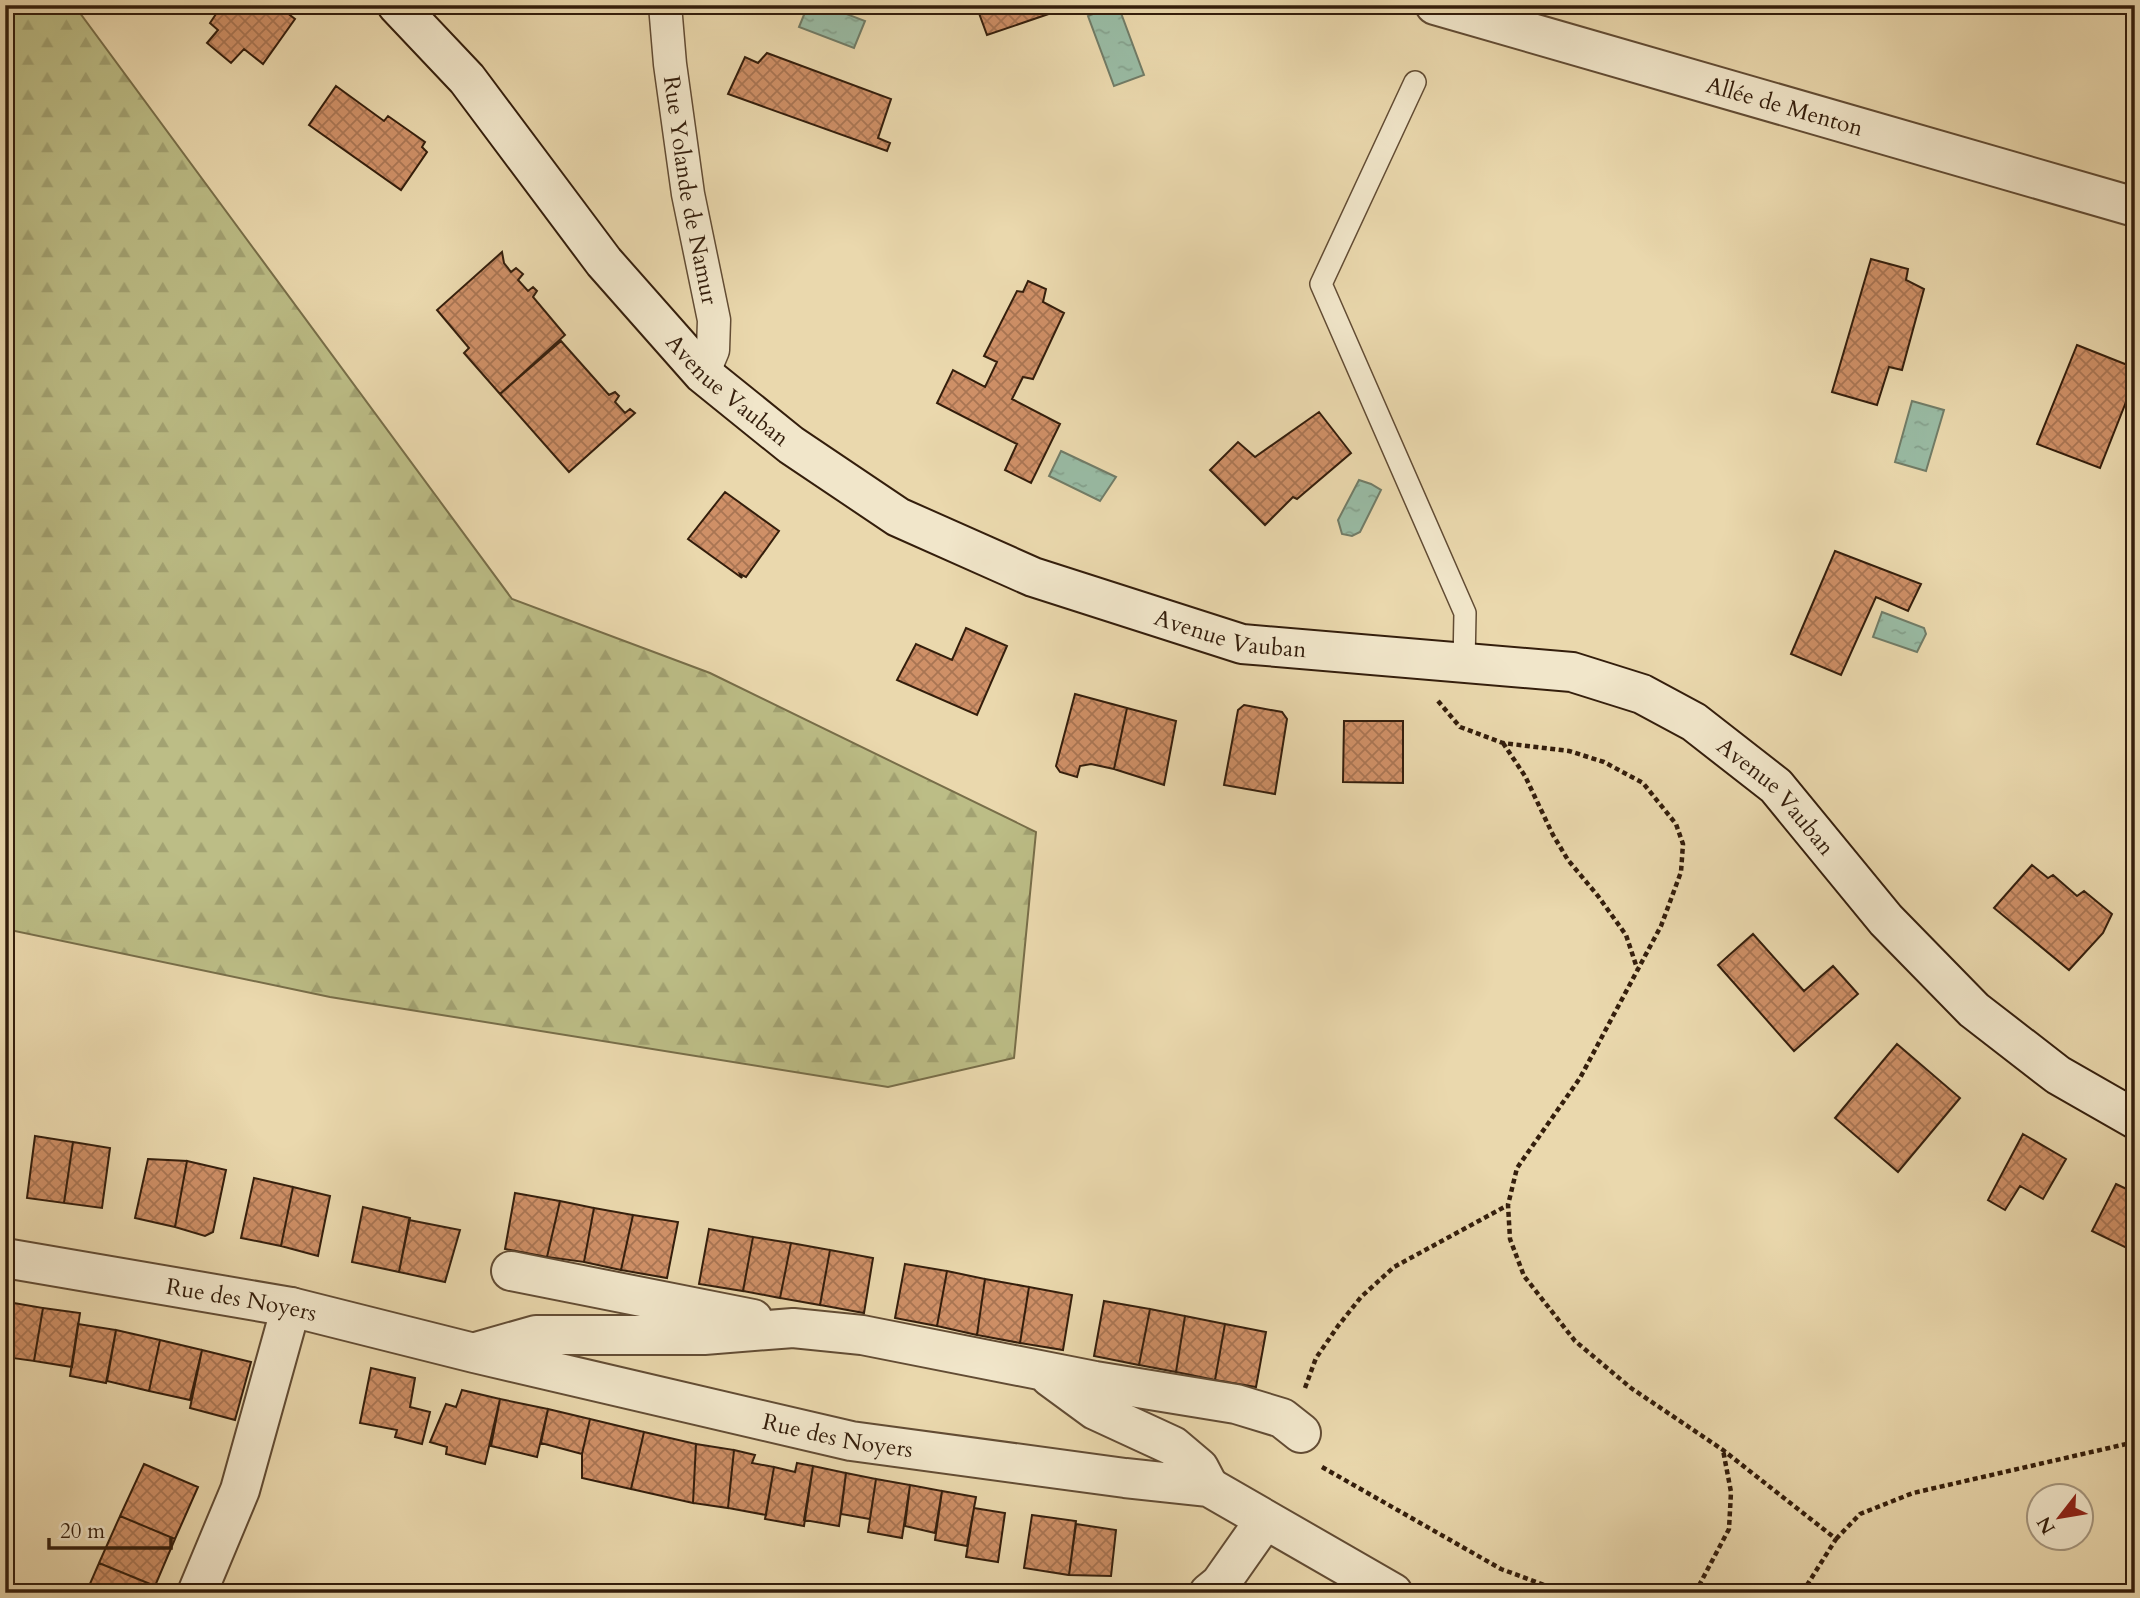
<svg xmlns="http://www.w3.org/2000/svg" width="2140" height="1598" font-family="Cardo,serif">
<defs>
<pattern id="forest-firs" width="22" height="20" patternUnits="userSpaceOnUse" patternTransform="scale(1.75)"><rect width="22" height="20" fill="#bcbd86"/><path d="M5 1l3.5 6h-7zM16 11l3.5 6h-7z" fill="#a2a272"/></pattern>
<pattern id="water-ripples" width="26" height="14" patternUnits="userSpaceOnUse" patternTransform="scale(1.75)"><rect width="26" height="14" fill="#99bba4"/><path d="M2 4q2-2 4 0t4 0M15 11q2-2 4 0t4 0" fill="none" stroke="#84a08c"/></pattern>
<pattern id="building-cross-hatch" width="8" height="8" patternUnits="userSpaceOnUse" patternTransform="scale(1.75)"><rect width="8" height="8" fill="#cf9067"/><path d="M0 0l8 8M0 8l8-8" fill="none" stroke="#a97553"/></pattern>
</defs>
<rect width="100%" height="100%" fill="#ead8ad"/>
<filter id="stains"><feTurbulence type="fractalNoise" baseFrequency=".00286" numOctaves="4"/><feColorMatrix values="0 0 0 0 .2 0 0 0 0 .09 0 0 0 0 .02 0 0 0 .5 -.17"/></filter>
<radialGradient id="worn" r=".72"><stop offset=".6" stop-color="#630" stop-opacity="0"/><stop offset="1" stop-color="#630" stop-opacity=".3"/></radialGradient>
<path fill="url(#forest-firs)" stroke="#786e49" stroke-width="2" d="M 5,5 L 74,5 L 512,599 L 710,673 L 1036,832 L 1014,1058 L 888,1087 L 330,997 L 5,929 Z"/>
<path fill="url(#water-ripples)" stroke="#717c67" stroke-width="2" d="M 808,5 L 823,5 L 865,21 L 854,48 L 799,27 Z
M 1115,5 L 1118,5 L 1144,75 L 1114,86 L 1088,16 Z
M 1912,401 L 1944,410 L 1926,471 L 1895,462 Z
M 1061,451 L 1116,477 L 1100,501 L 1049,476 Z
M 1359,480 L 1371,484 L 1381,490 L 1360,532 L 1352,536 L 1342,534 L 1338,520 Z
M 1882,612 L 1924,628 L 1926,634 L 1917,652 L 1873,637 Z"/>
<path fill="url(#building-cross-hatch)" stroke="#341e0c" stroke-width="2" d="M 222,5 L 277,5 L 295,19 L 263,64 L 244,49 L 231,63 L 207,43 L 218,30 L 210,23 Z
M 976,5 L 1075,5 L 987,35 Z
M 1770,5 L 1792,5 L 1790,12 Z
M 767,53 L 891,99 L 878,138 L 890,143 L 887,151 L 728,94 L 745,57 L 758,63 Z
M 336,86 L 384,121 L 388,116 L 425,142 L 422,147 L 427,152 L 401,190 L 309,125 Z
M 502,252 L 504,263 L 511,272 L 516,268 L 523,274 L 518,280 L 528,291 L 533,287 L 537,291 L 533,297 L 565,335 L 500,394 L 464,353 L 469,348 L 437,310 Z
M 1871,259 L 1908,269 L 1906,280 L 1924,289 L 1902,370 L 1889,367 L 1877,405 L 1832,392 Z
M 1028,281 L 1046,289 L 1043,302 L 1064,313 L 1033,379 L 1023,377 L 1012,399 L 1060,424 L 1031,483 L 1005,470 L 1017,444 L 937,403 L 953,370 L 985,387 L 997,362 L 984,356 L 1017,291 L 1023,292 Z
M 561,341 L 609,395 L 615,392 L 619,396 L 615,402 L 625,413 L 630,409 L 635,413 L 569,472 L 500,394 Z
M 2077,345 L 2135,368 L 2135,379 L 2100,468 L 2037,444 Z
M 1319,412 L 1351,453 L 1297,499 L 1293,497 L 1265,525 L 1210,470 L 1238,442 L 1255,457 Z
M 725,492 L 779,531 L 746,577 L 740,574 L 742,578 L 688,539 Z
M 1835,551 L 1921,584 L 1908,611 L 1876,597 L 1841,675 L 1791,654 Z
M 966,628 L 1007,646 L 977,715 L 897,680 L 916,644 L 952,660 Z
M 1075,694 L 1127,708 L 1114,769 L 1091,764 L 1080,766 L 1077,777 L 1060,772 L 1056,766 Z
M 1244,705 L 1282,712 L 1287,719 L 1275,794 L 1224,785 L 1238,710 Z
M 1127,708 L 1176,721 L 1164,785 L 1114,769 Z
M 1344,721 L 1403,721 L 1403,783 L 1343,782 Z
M 2032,865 L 2048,878 L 2053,875 L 2077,896 L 2084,891 L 2112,914 L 2103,933 L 2069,970 L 1994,908 Z
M 1753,934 L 1804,991 L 1833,966 L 1858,994 L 1794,1051 L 1718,965 Z
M 1897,1044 L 1960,1098 L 1898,1172 L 1835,1118 Z
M 2023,1134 L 2066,1159 L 2043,1199 L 2020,1186 L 2005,1210 L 1988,1200 Z
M 35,1136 L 73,1142 L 64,1203 L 27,1198 Z
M 73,1142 L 110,1148 L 102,1208 L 64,1203 Z
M 148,1159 L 187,1161 L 175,1227 L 135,1218 Z
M 187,1161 L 226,1170 L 213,1232 L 205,1236 L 175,1227 Z
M 254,1178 L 293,1187 L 281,1246 L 241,1238 Z
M 2116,1184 L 2135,1193 L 2135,1252 L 2092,1231 Z
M 293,1187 L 330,1196 L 318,1256 L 281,1246 Z
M 515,1193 L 560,1201 L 547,1257 L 505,1249 Z
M 560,1201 L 594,1208 L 584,1262 L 547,1257 Z
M 363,1207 L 410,1218 L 399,1272 L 352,1262 Z
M 594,1208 L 633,1215 L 621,1270 L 584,1262 Z
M 633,1215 L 678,1222 L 667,1278 L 621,1270 Z
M 409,1220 L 460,1230 L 445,1282 L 399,1272 Z
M 709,1229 L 753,1237 L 743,1291 L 699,1284 Z
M 753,1237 L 791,1243 L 780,1298 L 743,1291 Z
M 791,1243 L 830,1250 L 820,1305 L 780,1298 Z
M 830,1250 L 873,1258 L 864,1313 L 820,1305 Z
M 905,1264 L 947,1271 L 937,1326 L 895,1318 Z
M 947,1271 L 985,1279 L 977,1335 L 937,1326 Z
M 985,1279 L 1029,1287 L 1020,1343 L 977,1335 Z
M 1029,1287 L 1072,1295 L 1063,1350 L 1020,1343 Z
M 1104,1301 L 1150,1309 L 1139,1365 L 1094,1356 Z
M 8,1302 L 43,1308 L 34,1361 L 5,1357 L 5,1323 Z
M 43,1308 L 80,1313 L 72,1367 L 34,1361 Z
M 1150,1309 L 1185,1316 L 1176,1372 L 1139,1365 Z
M 1185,1316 L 1225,1324 L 1215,1380 L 1176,1372 Z
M 78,1324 L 116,1330 L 106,1383 L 70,1376 Z
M 1225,1324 L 1266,1332 L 1256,1387 L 1215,1380 Z
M 116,1330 L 160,1340 L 149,1391 L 107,1381 Z
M 160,1340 L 202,1350 L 190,1400 L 149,1391 Z
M 202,1350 L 251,1362 L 235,1420 L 190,1408 Z
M 371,1368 L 415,1378 L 410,1407 L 430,1412 L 422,1444 L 395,1437 L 397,1430 L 360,1423 Z
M 462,1390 L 500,1399 L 485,1464 L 446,1454 L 447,1447 L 430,1442 L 446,1404 L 456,1407 Z
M 500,1399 L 548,1409 L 537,1457 L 491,1446 Z
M 548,1409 L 590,1419 L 582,1454 L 541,1443 Z
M 590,1419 L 644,1432 L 631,1489 L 582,1478 L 582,1454 Z
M 644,1432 L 696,1444 L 693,1503 L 631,1489 Z
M 696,1444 L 734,1450 L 728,1508 L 693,1503 Z
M 734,1450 L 755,1455 L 752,1463 L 774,1467 L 766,1515 L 728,1508 Z
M 797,1463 L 813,1466 L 804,1526 L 765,1519 L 774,1467 L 795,1472 Z
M 144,1464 L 198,1487 L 175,1539 L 120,1516 Z
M 813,1466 L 846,1473 L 839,1526 L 804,1520 Z
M 846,1473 L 876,1479 L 870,1519 L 841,1514 Z
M 876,1479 L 910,1485 L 902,1538 L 868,1532 Z
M 910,1485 L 942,1491 L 935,1533 L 905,1526 Z
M 942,1491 L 976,1497 L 967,1546 L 935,1540 Z
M 974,1508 L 1005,1513 L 998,1562 L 966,1557 Z
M 1032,1515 L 1076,1521 L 1069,1575 L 1024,1568 Z
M 120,1516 L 175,1539 L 155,1586 L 99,1563 Z
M 1076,1524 L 1116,1530 L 1111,1576 L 1069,1575 Z
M 99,1563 L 155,1586 L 152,1593 L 86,1593 Z"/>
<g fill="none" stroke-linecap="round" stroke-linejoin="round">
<g stroke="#624c34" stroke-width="24">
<path id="service" d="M 1415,82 L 1321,284 L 1465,613 L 1464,664"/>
</g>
<g stroke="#624c34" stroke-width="35">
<g id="pedestrian">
<path id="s1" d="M 665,5 L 670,64 L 688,194 L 714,320 L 713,350 L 703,374"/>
</g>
</g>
<g stroke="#624c34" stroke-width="42">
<g id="minor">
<path id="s2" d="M 1435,5 L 2135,207"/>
<path id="s3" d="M 5,1258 L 291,1307 L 474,1353 L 851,1441 L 1125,1478 L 1209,1487 L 1393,1593"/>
<path d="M 511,1271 L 753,1319"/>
<path d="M 476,1352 L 536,1335 L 704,1335 L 793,1328 L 862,1335 L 1095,1381 L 1236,1404 L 1282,1418 L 1301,1433"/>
<path d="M 1050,1377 L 1095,1410 L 1173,1446 L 1199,1468 L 1209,1487"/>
<path d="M 197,1593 L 240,1490 L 291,1307"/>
<path d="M 1209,1593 L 1220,1584 L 1265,1520"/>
</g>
</g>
<g stroke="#341e0c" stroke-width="42">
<g id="secondary">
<path id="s4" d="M 397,5 L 467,79 L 604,262 L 703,374 L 791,445 L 898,517 L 1033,577 L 1242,644 L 1572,672 L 1642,694 L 1694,722 L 1776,786 L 1886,920 L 1974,1010 L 2058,1075 L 2135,1119"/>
</g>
</g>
<path stroke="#341e0c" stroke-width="4.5" stroke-dasharray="5 3.5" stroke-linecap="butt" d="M 1438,701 L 1460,727 L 1503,743 L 1569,751 L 1604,762 L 1643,783 L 1676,824 L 1683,844 L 1681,872 L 1661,926 L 1580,1078 L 1517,1168 L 1508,1205 L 1510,1239 L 1524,1276 L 1575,1341 L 1631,1388 L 1723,1450 L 1836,1539 L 1802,1593
M 1503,743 L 1525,776 L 1553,835 L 1568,860 L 1598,896 L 1626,935 L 1637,968
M 1305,1388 L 1316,1358 L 1338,1326 L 1361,1297 L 1394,1267 L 1508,1205
M 1322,1467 L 1501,1569 L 1566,1593
M 1836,1539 L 1860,1514 L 1913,1493 L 2135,1442
M 1695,1593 L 1729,1529 L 1731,1492 L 1723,1450"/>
<use href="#service" stroke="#f1e6ca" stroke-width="21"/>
<use href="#pedestrian" stroke="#f1e6ca" stroke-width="32"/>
<use href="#minor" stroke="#f1e6ca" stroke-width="38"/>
<use href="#secondary" stroke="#f1e6ca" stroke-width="38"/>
</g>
<g text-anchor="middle" stroke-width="7" stroke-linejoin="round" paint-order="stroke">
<g font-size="23" fill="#341e0c" stroke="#f1e6ca">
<text dy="8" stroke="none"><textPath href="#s2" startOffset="364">Allée de Menton</textPath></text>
<text dy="8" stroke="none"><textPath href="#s1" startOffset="187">Rue Yolande de Namur</textPath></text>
<text dy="8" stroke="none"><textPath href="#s4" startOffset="509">Avenue Vauban</textPath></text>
<text dy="8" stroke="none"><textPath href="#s4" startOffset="1076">Avenue Vauban</textPath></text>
<text dy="8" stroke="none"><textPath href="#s4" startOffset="1664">Avenue Vauban</textPath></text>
<text dy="8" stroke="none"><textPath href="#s3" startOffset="240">Rue des Noyers</textPath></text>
<text dy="8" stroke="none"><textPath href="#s3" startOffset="852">Rue des Noyers</textPath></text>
</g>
</g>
<rect width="2140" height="1598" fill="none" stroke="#ead8ad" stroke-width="28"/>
<rect x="7" y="7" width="2126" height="1584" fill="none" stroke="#341e0c" stroke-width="3.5"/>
<rect x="14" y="14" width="2112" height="1570" fill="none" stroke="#341e0c" stroke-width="2"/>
<g transform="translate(2060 1517) rotate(239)"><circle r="33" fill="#f1e6ca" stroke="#a5967e" stroke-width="2"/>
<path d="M0-5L12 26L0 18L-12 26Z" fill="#8f2418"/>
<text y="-10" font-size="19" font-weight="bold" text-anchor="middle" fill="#341e0c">N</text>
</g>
<path d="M49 1538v10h122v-10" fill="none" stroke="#341e0c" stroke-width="3.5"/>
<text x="60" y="1538" font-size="21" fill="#341e0c" stroke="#f1e6ca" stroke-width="5" paint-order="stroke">20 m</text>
<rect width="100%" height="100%" filter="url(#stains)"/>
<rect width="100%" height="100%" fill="url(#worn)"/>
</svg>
